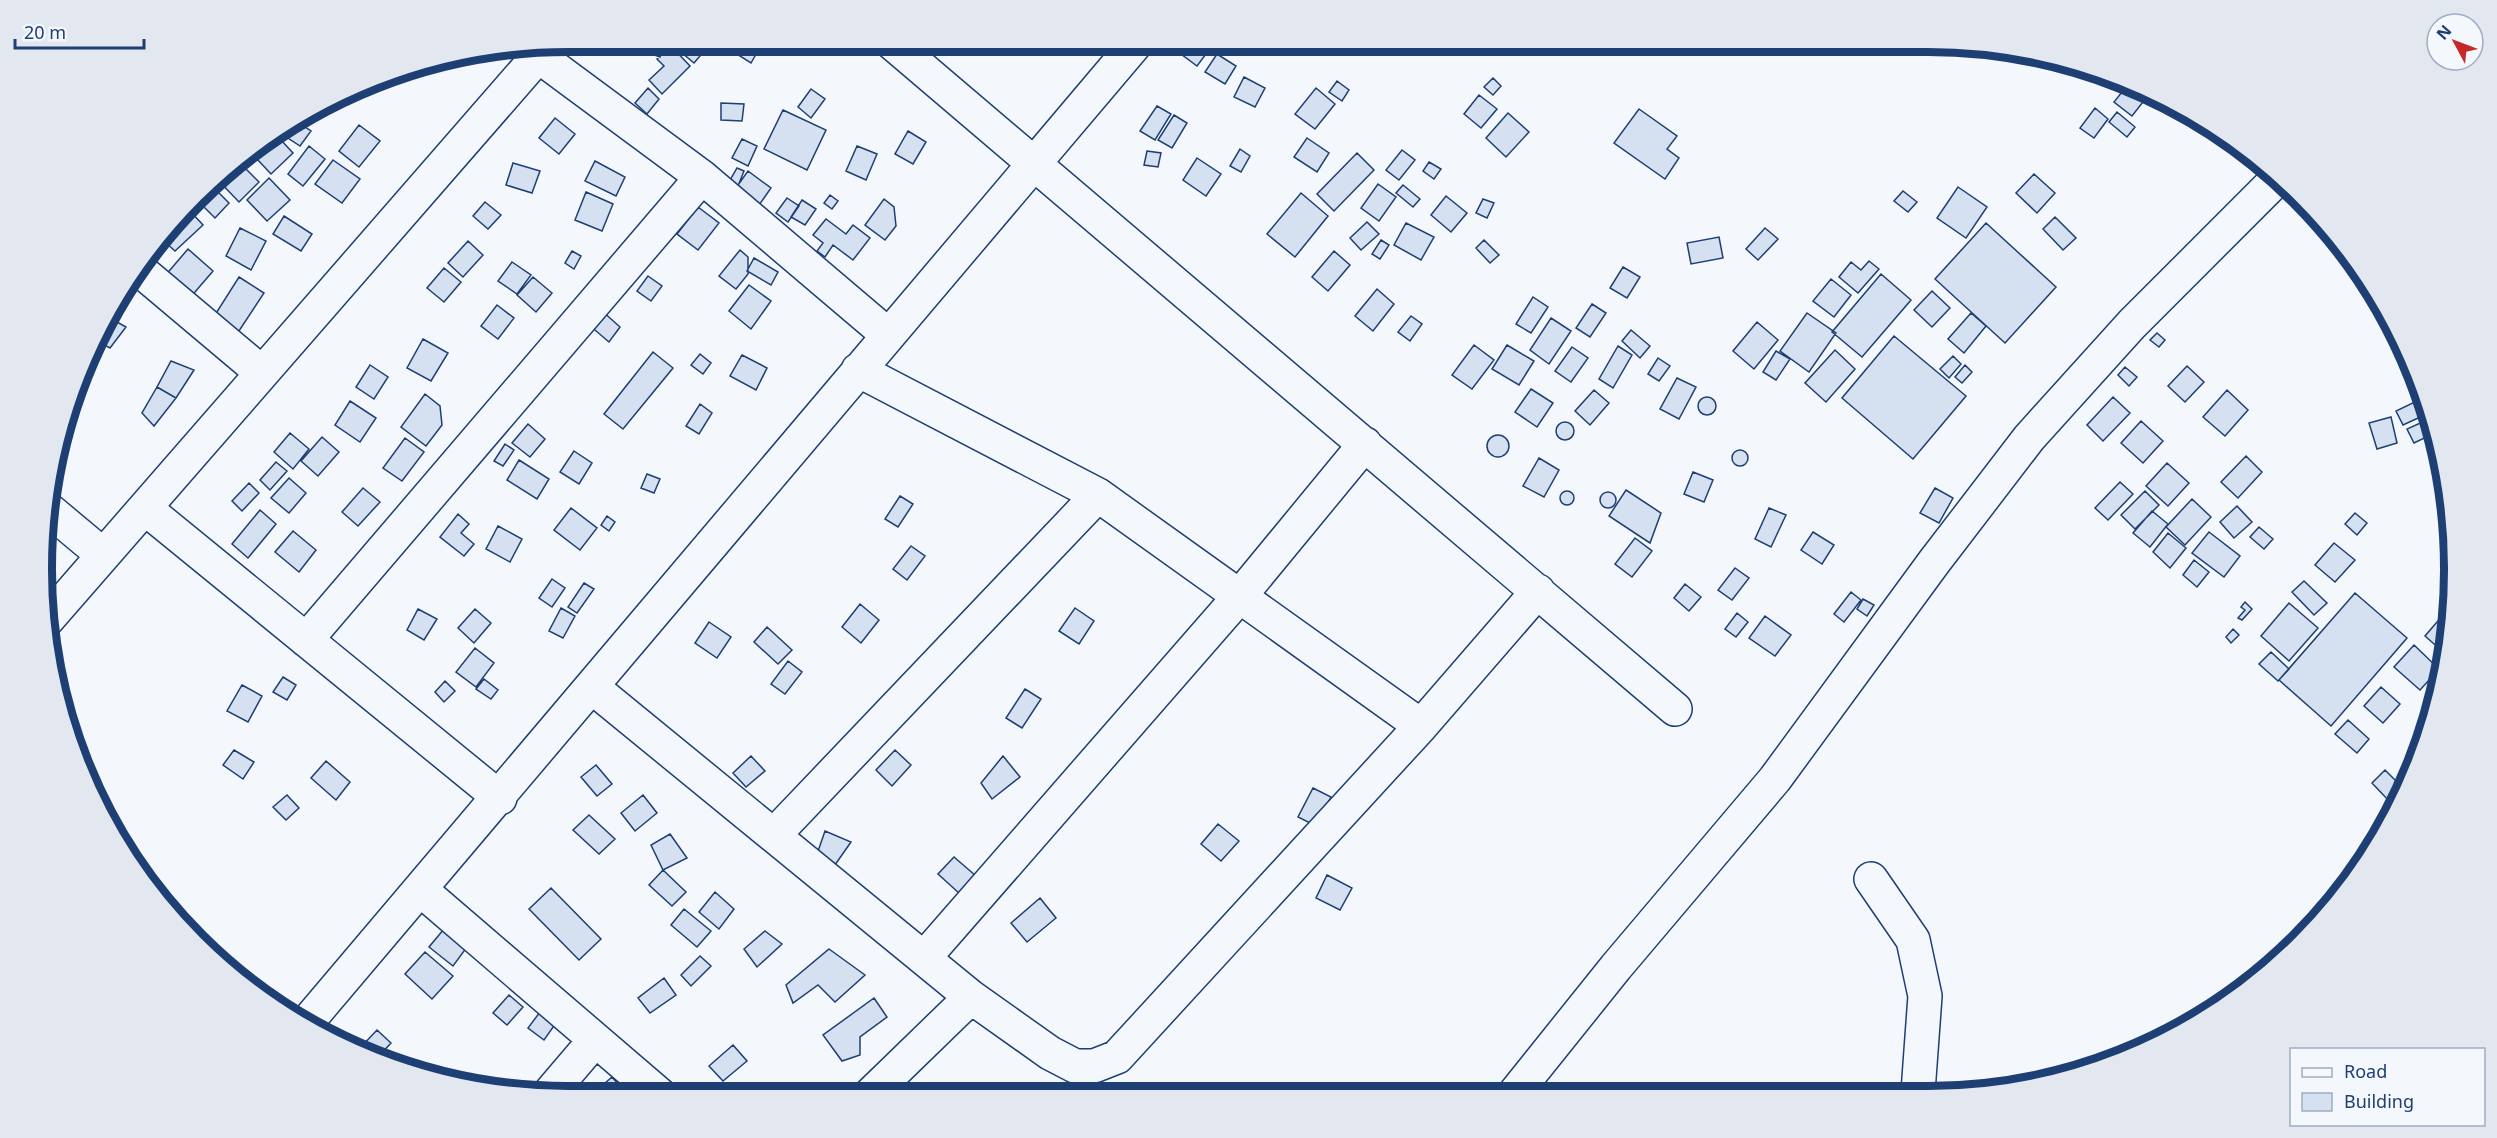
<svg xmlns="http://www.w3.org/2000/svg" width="2497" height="1138" font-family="'Noto Sans',sans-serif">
<rect width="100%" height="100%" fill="#f4f7fb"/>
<path fill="#d5e0f0" stroke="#1d3f73" stroke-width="1.5" d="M 649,42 L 665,42 L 660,57 L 646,52 Z
M 669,42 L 712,42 L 694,63 Z
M 737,42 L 763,42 L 751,63 L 732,51 Z
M 1184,42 L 1215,42 L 1197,66 L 1177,51 Z
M 1439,42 L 1459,42 L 1450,52 Z
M 670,45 L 690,66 L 662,94 L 649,80 L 664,66 L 657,59 Z
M 1217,54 L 1236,66 L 1225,84 L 1205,72 Z
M 1244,77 L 1265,88 L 1255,107 L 1234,97 Z
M 1493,78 L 1501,86 L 1493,95 L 1484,87 Z
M 1337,81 L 1349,90 L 1342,101 L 1329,92 Z
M 2130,82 L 2150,93 L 2132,116 L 2114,102 Z
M 648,88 L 659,99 L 647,114 L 635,103 Z
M 1316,88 L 1335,104 L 1315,129 L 1295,114 Z
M 811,89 L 825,99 L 811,118 L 798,107 Z
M 1479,95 L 1497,109 L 1481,128 L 1464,114 Z
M 721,103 L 744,104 L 742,121 L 721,120 Z
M 1157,106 L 1171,114 L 1155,140 L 1140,131 Z
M 2095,108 L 2108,119 L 2094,138 L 2080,128 Z
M 1639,109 L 1677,136 L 1667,149 L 1679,158 L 1665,179 L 1614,143 Z
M 783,110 L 826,130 L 807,170 L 764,149 Z
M 2117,112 L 2135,127 L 2127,137 L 2109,122 Z
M 1508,113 L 1529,132 L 1506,157 L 1486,138 Z
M 1174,115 L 1187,123 L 1172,148 L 1158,140 Z
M 555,118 L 575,134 L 559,154 L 539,138 Z
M 296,121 L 311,131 L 300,146 L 285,136 Z
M 359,125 L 380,141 L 359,167 L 339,151 Z
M 908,131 L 926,142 L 913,164 L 895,154 Z
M 1307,138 L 1329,153 L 1317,172 L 1294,157 Z
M 280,139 L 293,153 L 271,174 L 257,159 Z
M 742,139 L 757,146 L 748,166 L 732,158 Z
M 309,146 L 325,159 L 303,186 L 288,174 Z
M 857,146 L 877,154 L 866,180 L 846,171 Z
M 1240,149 L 1250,156 L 1241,172 L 1230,166 Z
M 1402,150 L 1415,160 L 1399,180 L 1386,170 Z
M 1147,151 L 1161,153 L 1158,167 L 1144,165 Z
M 1357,153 L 1374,170 L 1334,211 L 1317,194 Z
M 1197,158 L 1221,174 L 1206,196 L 1183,180 Z
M 333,160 L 360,179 L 342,203 L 315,184 Z
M 238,161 L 259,182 L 239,202 L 217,179 Z
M 595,161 L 625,177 L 616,196 L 585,181 Z
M 1429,162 L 1441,169 L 1434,179 L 1423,171 Z
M 513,163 L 540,171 L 532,193 L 506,185 Z
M 737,168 L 744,171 L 738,186 L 729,182 Z
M 748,171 L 771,188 L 757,208 L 733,192 Z
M 2034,174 L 2055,193 L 2037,213 L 2016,193 Z
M 269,178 L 290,200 L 267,221 L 247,200 Z
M 1378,184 L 1396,197 L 1379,221 L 1361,208 Z
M 211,185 L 229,203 L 215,218 L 198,201 Z
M 1403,185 L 1420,199 L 1413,207 L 1396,193 Z
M 1958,187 L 1987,207 L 1966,238 L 1937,218 Z
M 1903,191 L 1917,202 L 1908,212 L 1894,201 Z
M 586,192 L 613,204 L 602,231 L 575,220 Z
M 1301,193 L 1328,216 L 1295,257 L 1267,234 Z
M 830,195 L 838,201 L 832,209 L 824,203 Z
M 1446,196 L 1467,213 L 1451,232 L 1431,215 Z
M 787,198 L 799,206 L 788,222 L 776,213 Z
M 884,199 L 894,207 L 896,226 L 885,240 L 865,225 Z
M 1483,199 L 1494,203 L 1487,218 L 1476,213 Z
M 802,200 L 816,209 L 805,225 L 791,217 Z
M 485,202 L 501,215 L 488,229 L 473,216 Z
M 698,207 L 719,223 L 698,250 L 677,234 Z
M 190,211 L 203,225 L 175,251 L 165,242 Z
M 284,216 L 312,234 L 301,251 L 273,234 Z
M 2055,217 L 2076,238 L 2063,250 L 2043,229 Z
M 826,219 L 846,234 L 853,225 L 870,238 L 853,260 L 833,245 L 825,257 L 817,251 L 823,243 L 813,235 Z
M 1367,222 L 1379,234 L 1361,250 L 1350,238 Z
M 1406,223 L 1434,237 L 1421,260 L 1394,245 Z
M 1986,223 L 2056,287 L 2005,343 L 1935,279 Z
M 240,228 L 266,241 L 251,270 L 226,256 Z
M 1765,228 L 1778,239 L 1758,260 L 1746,249 Z
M 1719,237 L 1723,258 L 1691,264 L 1687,243 Z
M 1381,240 L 1389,245 L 1380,259 L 1372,254 Z
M 1484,240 L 1499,255 L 1490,263 L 1476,248 Z
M 468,241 L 483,255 L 463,277 L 448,263 Z
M 188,249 L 213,271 L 189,299 L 164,277 Z
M 740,250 L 748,257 L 748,274 L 736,289 L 719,276 Z
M 572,251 L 581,256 L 574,269 L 565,263 Z
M 1334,251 L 1350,265 L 1328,291 L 1312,277 Z
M 754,258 L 778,272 L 771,285 L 747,271 Z
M 1869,261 L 1879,269 L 1858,293 L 1839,277 L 1851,262 L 1861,270 Z
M 512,262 L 531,275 L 517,294 L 498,281 Z
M 1623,267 L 1640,277 L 1627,298 L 1610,288 Z
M 444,268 L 461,282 L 444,302 L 427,288 Z
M 1881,274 L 1911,300 L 1862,357 L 1832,332 Z
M 648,276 L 662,286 L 651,301 L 637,291 Z
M 239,277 L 264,293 L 237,334 L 213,318 Z
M 533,277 L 552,293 L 536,312 L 517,295 Z
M 1831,279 L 1851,295 L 1834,317 L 1813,301 Z
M 749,285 L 771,301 L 751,329 L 729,311 Z
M 1377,289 L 1394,304 L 1373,331 L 1355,316 Z
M 1932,291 L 1950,308 L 1932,327 L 1914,310 Z
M 1533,297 L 1548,307 L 1531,333 L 1516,324 Z
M 1592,304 L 1606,313 L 1590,337 L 1576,328 Z
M 497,305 L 514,318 L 498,339 L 481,326 Z
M 601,310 L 620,327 L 609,342 L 589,325 Z
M 1807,313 L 1836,333 L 1809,372 L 1780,351 Z
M 1971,313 L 1986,326 L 1964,353 L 1948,339 Z
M 1411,316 L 1422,324 L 1410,341 L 1398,332 Z
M 110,318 L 126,327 L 110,348 L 99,342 Z
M 1551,318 L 1571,331 L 1549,364 L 1530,350 Z
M 1757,322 L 1778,340 L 1754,369 L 1733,351 Z
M 1631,330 L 1650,346 L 1640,358 L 1622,341 Z
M 2157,333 L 2165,340 L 2159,347 L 2150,340 Z
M 1894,336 L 1966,396 L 1913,459 L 1842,398 Z
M 423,339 L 448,353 L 431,381 L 407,368 Z
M 1474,345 L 1494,360 L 1472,389 L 1452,375 Z
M 1507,345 L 1534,361 L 1519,385 L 1492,369 Z
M 1618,346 L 1632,355 L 1613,388 L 1599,379 Z
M 1572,347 L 1588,358 L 1571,382 L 1555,371 Z
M 1835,350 L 1855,369 L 1826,402 L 1805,383 Z
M 1776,351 L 1790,359 L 1776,380 L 1763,372 Z
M 653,352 L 673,368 L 623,429 L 604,414 Z
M 700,354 L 711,363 L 703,374 L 691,365 Z
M 742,355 L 767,368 L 756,390 L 730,376 Z
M 1953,356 L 1961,364 L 1949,378 L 1940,369 Z
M 1658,358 L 1670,366 L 1659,381 L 1648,374 Z
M 171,361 L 194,370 L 176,398 L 157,387 Z
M 370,365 L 388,377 L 374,399 L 356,387 Z
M 1965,365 L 1972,372 L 1962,383 L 1955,377 Z
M 2187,366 L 2204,382 L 2185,402 L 2168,386 Z
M 2125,367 L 2137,377 L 2129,386 L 2118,375 Z
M 1677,378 L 1696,387 L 1679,419 L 1660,409 Z
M 157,387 L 176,398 L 154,426 L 142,413 Z
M 1531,389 L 1553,403 L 1537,427 L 1515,412 Z
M 1594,390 L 1609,403 L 1590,425 L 1575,411 Z
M 2227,390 L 2248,410 L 2225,436 L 2203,417 Z
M 425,394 L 440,406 L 442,425 L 426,446 L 401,427 Z
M1698 406a9 9 0 1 1 18 0a9 9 0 1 1-18 0Z
M 2113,397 L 2130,413 L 2103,441 L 2087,425 Z
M 2423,398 L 2429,413 L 2403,425 L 2396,411 Z
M 350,401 L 376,418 L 360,442 L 335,425 Z
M 700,404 L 712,413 L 699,434 L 686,426 Z
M 2391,417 L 2397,443 L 2377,449 L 2369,423 Z
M 2429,419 L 2435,433 L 2414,443 L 2407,429 Z
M 2141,421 L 2163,441 L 2143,463 L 2121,443 Z
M1556 431a9 9 0 1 1 18 0a9 9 0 1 1-18 0Z
M 528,424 L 545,439 L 530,457 L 512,443 Z
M 290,433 L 309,449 L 293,469 L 274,452 Z
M1487 446a11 11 0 1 1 22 0a11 11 0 1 1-22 0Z
M 322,437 L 339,452 L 318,476 L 301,461 Z
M 405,438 L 424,452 L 402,481 L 383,468 Z
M 505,444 L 514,450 L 503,466 L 494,461 Z
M1732 458a8 8 0 1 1 16 0a8 8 0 1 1-16 0Z
M 574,451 L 592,463 L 579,484 L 560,472 Z
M 2246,456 L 2262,472 L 2238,498 L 2221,482 Z
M 1539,458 L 1559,470 L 1544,497 L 1523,486 Z
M 519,460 L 549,479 L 537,499 L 507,480 Z
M 276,462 L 287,471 L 270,490 L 260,480 Z
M 2167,463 L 2189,483 L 2168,506 L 2146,486 Z
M 1693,472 L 1713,480 L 1704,502 L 1684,494 Z
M 647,474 L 660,479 L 654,493 L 641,488 Z
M 289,478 L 306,493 L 289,513 L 271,498 Z
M 2120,482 L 2133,494 L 2108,520 L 2095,508 Z
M 249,483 L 259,493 L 242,511 L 232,501 Z
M 363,488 L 380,502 L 358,526 L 342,512 Z
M 1935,488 L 1953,498 L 1939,523 L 1920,513 Z
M 1626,490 L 1661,513 L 1650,543 L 1609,516 Z
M1560 498a7 7 0 1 1 14 0a7 7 0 1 1-14 0Z
M 2145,491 L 2159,505 L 2135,529 L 2121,515 Z
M1600 500a8 8 0 1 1 16 0a8 8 0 1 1-16 0Z
M 900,496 L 913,504 L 898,527 L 885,519 Z
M 2192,499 L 2211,517 L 2185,545 L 2166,527 Z
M 2237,506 L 2252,522 L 2234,538 L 2220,522 Z
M 571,508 L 597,528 L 580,550 L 554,530 Z
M 1769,508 L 1786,515 L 1771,547 L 1755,539 Z
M 260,510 L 276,524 L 248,558 L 232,544 Z
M 2152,511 L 2168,524 L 2150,547 L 2133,533 Z
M 2355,513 L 2367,523 L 2357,535 L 2345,524 Z
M 458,514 L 469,524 L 461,533 L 474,544 L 464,556 L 440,537 Z
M 607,516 L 615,522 L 609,531 L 601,525 Z
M 498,526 L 522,539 L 510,562 L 486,549 Z
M 2259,527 L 2273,539 L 2264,549 L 2250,537 Z
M 293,531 L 316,550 L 299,572 L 275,552 Z
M 1813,532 L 1834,545 L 1822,564 L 1801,550 Z
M 2209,532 L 2240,556 L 2224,577 L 2192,553 Z
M 2168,533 L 2186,548 L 2170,568 L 2153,552 Z
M 1635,538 L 1652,551 L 1632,577 L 1615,564 Z
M 2334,543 L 2355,560 L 2335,582 L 2315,565 Z
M 911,546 L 925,556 L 907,580 L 893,569 Z
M 2194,560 L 2209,572 L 2197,587 L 2183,575 Z
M 1735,568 L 1749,578 L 1732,600 L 1718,590 Z
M 552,579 L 565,588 L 552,607 L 539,598 Z
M 2304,581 L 2327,603 L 2314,615 L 2292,592 Z
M 584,583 L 594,589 L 577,613 L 568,607 Z
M 1685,584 L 1701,597 L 1689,611 L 1674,598 Z
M 1851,592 L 1861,600 L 1844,622 L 1834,614 Z
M 2355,593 L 2407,638 L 2331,726 L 2279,680 Z
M 1863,599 L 1874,605 L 1867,616 L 1857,609 Z
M 2245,602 L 2252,609 L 2242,620 L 2238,618 L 2245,610 L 2241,607 Z
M 2289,603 L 2318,628 L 2289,661 L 2261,636 Z
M 860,604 L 879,620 L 861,643 L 842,627 Z
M 2450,607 L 2447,645 L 2442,651 L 2425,636 Z
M 561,608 L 575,616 L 563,638 L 549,631 Z
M 1075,608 L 1094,621 L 1079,644 L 1059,631 Z
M 418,609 L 437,619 L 424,640 L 407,630 Z
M 475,609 L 491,623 L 474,643 L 458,628 Z
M 1737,613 L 1748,622 L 1736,637 L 1725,629 Z
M 1765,616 L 1791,635 L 1775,656 L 1749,638 Z
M 709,622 L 731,637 L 717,658 L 695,643 Z
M 767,627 L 792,650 L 778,664 L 754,642 Z
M 2233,629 L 2239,635 L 2231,643 L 2226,637 Z
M 2414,645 L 2439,669 L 2420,690 L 2394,667 Z
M 475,648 L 494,663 L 476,687 L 456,672 Z
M 2271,652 L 2289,669 L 2278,681 L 2259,664 Z
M 788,661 L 802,672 L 785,694 L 771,684 Z
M 283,677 L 296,685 L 287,700 L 273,692 Z
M 484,679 L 498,690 L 491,699 L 476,689 Z
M 445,681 L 455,691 L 444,702 L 435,692 Z
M 242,685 L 262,696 L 248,722 L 227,711 Z
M 2381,687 L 2400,704 L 2383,723 L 2364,706 Z
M 1025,689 L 1041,699 L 1022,728 L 1006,718 Z
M 2348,720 L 2369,739 L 2357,753 L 2335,734 Z
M 234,750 L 254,762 L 243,779 L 223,765 Z
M 895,750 L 911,765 L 892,786 L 876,770 Z
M 751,756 L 765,771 L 746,787 L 733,773 Z
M 1003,756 L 1020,777 L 992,799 L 981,783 Z
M 326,761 L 350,782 L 336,800 L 311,778 Z
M 596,765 L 612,784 L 597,796 L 581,777 Z
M 2385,770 L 2402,787 L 2389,801 L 2372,783 Z
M 1313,788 L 1331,797 L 1316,826 L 1298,817 Z
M 287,795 L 299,808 L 286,820 L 273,807 Z
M 643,795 L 657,813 L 635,831 L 621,813 Z
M 589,815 L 615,839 L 599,854 L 573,830 Z
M 1218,824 L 1239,841 L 1221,861 L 1201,844 Z
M 825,831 L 851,842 L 830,872 L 816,857 Z
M 670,834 L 687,858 L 663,870 L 651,845 Z
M 954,857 L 976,876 L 960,894 L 938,874 Z
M 663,870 L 686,892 L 672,906 L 649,885 Z
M 1327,875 L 1352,888 L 1340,910 L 1316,898 Z
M 551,888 L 601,939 L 579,960 L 529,909 Z
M 715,892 L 734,909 L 719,929 L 699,912 Z
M 1040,898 L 1056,918 L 1027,942 L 1011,923 Z
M 684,909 L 711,931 L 697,947 L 671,925 Z
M 444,929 L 467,947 L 453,966 L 429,947 Z
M 765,931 L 782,944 L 757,967 L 744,949 Z
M 829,949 L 865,975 L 835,1002 L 818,985 L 793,1003 L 786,985 Z
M 425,952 L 453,976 L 432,999 L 405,974 Z
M 700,956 L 711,966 L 691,986 L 681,975 Z
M 664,978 L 676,995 L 650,1013 L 638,998 Z
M 509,995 L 523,1007 L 507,1025 L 493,1013 Z
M 874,998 L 887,1017 L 860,1037 L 860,1055 L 842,1061 L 823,1035 Z
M 540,1012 L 556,1023 L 544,1040 L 528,1028 Z
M 377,1030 L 391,1043 L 376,1059 L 358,1050 Z
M 733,1045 L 747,1061 L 723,1081 L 709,1066 Z
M 612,1077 L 627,1094 L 625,1096 L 590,1096 Z"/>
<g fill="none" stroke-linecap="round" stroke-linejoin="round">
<g stroke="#1d3f73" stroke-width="36">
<path id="street" d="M 891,42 L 1675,709
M 529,49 L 702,177 L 888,335
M 141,271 L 261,372
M 858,370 L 1098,495 L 1421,726
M 48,509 L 103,555
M 146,509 L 500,798
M 47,620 L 547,46
M 306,640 L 702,177
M 592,687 L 971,997 L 1050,1053 L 1075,1066 L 1094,1066 L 1117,1057 L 1421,726 L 1538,591
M 774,835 L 1098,495
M 1871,879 L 1913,940 L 1925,996 L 1918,1092
M 421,890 L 661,1096
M 924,958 L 1239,597 L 1365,444
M 309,1020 L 1137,42
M 1515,1093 L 1616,967 L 1775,779 L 1934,562 L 2029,438 L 2132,324 L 2278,178
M 549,1094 L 595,1040
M 870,1095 L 971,997"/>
</g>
<use href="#street" stroke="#f4f7fb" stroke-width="33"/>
</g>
<path d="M0 0H2497V1138H0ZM568 52H1928A516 516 0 0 1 2444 568V570A516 516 0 0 1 1928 1086H568A516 516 0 0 1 52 570V568A516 516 0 0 1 568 52Z" fill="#e3e8f0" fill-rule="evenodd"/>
<path fill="none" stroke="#1d3f73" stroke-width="8" d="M568 52H1928A516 516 0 0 1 2444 568V570A516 516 0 0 1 1928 1086H568A516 516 0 0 1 52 570V568A516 516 0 0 1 568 52Z"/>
<rect x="2290" y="1048" width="195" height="78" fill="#f4f7fb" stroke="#9eadc5" stroke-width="1.5"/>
<rect x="2302" y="1068" width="30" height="9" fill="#f4f7fb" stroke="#9eadc5" stroke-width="1.5"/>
<text x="2344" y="1078" font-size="18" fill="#1d3f73">Road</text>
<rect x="2302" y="1093" width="30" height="18" fill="#d5e0f0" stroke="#9eadc5" stroke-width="1.5"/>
<text x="2344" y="1108" font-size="18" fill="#1d3f73">Building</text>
<g transform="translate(2455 42) rotate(311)"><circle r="28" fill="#f4f7fb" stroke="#9eadc5" stroke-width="1.5"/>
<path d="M0-4.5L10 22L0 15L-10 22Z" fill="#c62828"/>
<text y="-9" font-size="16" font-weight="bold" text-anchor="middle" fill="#1d3f73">N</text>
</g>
<path d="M15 39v9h129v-9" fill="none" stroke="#1d3f73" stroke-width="3"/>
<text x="24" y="39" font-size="18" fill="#1d3f73" stroke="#f4f7fb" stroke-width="4.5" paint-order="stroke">20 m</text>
</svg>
